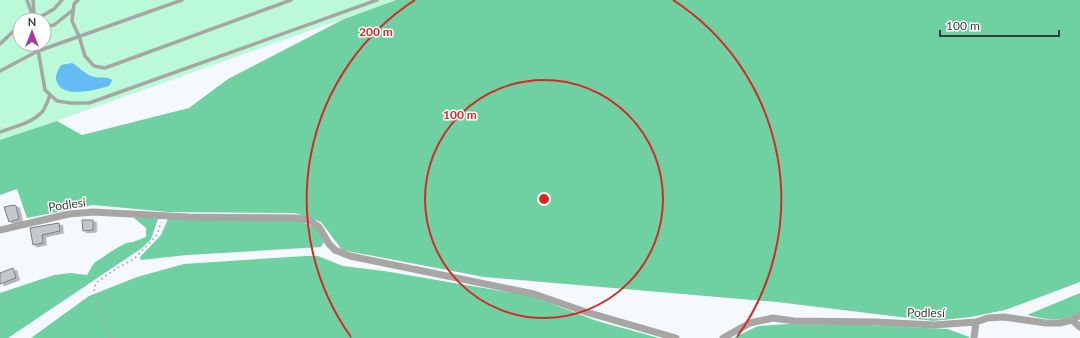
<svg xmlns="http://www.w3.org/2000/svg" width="1080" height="338" font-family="Lato,sans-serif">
<defs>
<filter id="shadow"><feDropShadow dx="3.5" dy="2" stdDeviation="0" flood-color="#0004"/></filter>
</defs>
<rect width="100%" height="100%" fill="#f5f9fd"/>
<path fill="#bbfad8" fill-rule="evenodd" d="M 0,0 L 396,0 L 0,141 ZM 20,20 L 44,20 L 44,44 L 20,44 Z"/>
<path fill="#6fd1a2" d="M 396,0 L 1080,0 L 1080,282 L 1005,310 L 971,317 L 933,321 L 777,302 L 484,277 L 342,250 L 321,222 L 295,213 L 168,212 L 93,205 L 27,218 L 17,189 L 0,195 L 0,140 L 57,121 L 82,135 L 189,108 L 228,79 L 344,19 Z
M 139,216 L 158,219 L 151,239 L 142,248 L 8,338 L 0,338 L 0,293 L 54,275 L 70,273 L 87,275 L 94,263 L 115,249 L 126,243 L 133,242 L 146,237 L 146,228 L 134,218 Z
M 168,219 L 298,220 L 316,228 L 324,242 L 321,247 L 187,255 L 141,260 L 140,257 L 161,235 Z
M 305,256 L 318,256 L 343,266 L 384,271 L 531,296 L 597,321 L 659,338 L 31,338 L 89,296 L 137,277 L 184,264 Z
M 1080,293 L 1080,311 C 1065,324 1044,319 1027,315 Z
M 789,324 L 868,325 L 948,329 L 969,337 L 969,338 L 733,338 L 758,326 Z"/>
<path fill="#65bbf4" d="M 72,63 C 79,67 84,73 91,76 C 98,79 104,76 111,79 L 112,81 L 109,86 C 96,90 63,99 57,82 C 54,76 58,70 61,65 Z"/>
<path fill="#c4c8cc" stroke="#787c80" filter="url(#shadow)" d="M 14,205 L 16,206 L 19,219 L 9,222 L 4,207 Z
M 82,220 L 93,220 L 93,230 L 83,231 Z
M 59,223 L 60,231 L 42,235 L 43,243 L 33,245 L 30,228 Z
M 13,268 L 16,278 L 0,284 L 0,273 Z"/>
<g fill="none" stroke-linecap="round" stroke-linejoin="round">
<path stroke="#a7aaac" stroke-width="1.5" stroke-dasharray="2 3" stroke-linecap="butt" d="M 111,338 L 100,316 L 94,289 L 96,283 L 117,268 L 134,259 L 157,235 L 161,222"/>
<path stroke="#a7a6a4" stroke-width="3.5" d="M 27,0 L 34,20
M 33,0 L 34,15
M 78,0 L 74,4 L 72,21 L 79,36 L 85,56 L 94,66 L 105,68 L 291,0
M 35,20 L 54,9 L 62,0
M 44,26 L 54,25 L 73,10
M 0,44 L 20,25
M 37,44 L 45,90 L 57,101 L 71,103 L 89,103 L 377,0
M 0,71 L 38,51 L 182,0
M 0,132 C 14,127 32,123 42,112 C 46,107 48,100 50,95"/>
<path stroke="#a7a6a4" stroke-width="7" d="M 0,230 L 69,214 L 93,212 L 188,217 L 296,218 L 309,220 L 319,227 L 329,244 L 335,250 L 350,256 L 534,294 L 586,312 L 676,338
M 1072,320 L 1080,327
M 723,338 L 750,323 L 773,318 L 794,321 L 876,322 L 934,325 L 976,322 L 988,318 L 1004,317 L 1046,323 L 1060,323 L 1072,320 L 1080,315
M 974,338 L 976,322"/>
</g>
<g fill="none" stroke="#d62828" stroke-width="2">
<circle cx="544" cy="199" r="119"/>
<path d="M351 337A237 237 0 0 1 415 0M673 0A237 237 0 0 1 737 337"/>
</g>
<g text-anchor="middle" stroke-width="3" stroke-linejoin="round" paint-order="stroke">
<g font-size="12" fill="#393b3c" stroke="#fff">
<text transform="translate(67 205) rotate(-8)" y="4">Podlesí</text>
<text transform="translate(926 313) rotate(1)" y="4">Podlesí</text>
</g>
</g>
<circle cx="544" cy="199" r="6" fill="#d62828" stroke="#fff" stroke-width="2"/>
<g font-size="12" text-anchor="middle" font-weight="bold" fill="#d62828" stroke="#fff" stroke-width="3" stroke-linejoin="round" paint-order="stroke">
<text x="376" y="36">200 m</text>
<text x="460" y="119">100 m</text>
</g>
<g transform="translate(32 32)"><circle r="19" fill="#ffffff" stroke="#b0b1b1"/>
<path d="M0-3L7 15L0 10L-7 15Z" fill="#a53898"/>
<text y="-6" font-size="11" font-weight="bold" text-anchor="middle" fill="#393b3c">N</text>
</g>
<path d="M940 30v6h119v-6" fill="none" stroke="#393b3c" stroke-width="2"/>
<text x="946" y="30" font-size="12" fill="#393b3c" stroke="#ffffff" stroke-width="3" paint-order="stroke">100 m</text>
</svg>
